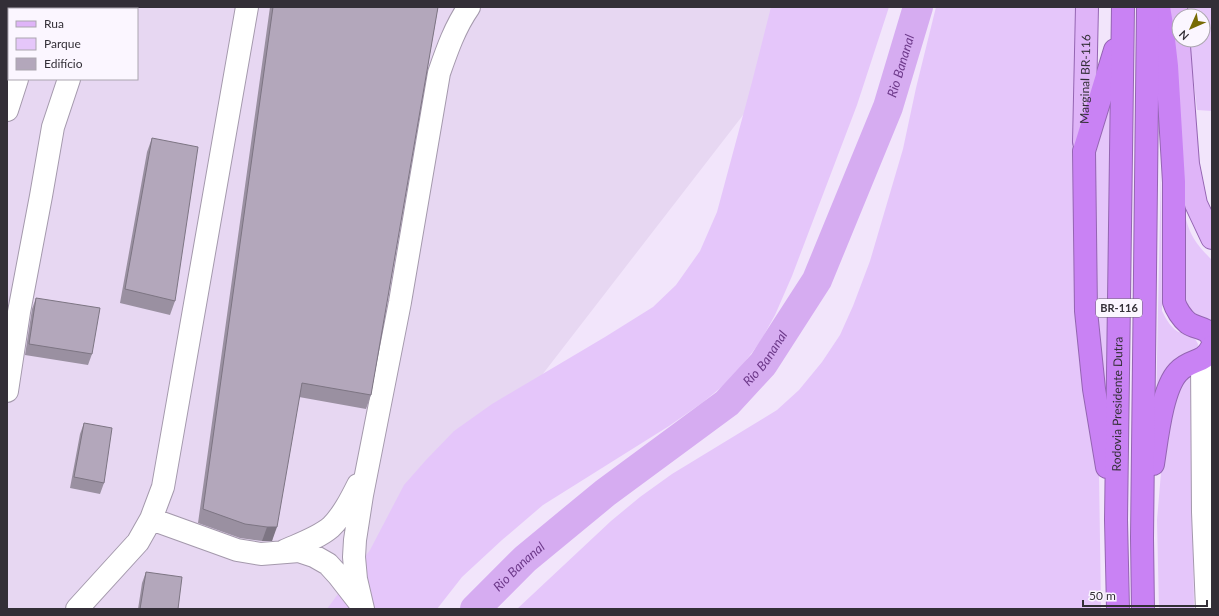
<svg xmlns="http://www.w3.org/2000/svg" width="1219" height="616" font-family="Lato,sans-serif">
<rect width="100%" height="100%" fill="#f2e5fb"/>
<path fill="#e7d7f2" fill-rule="evenodd" d="M 7,7 L 809,7 L 791,53 L 361,609 L 7,609 ZM 9,9 L 137,9 L 137,79 L 9,79 Z"/>
<path fill="#e5c6fa" d="M 771,7 L 889,7 L 857,105 L 792,276 L 775,315 L 760,342 L 741,367 L 724,385 L 702,403 L 669,426 L 543,505 L 502,540 L 462,577 L 437,609 L 327,609 L 370,550 L 404,485 L 426,460 L 454,431 L 492,404 L 605,337 L 653,307 L 676,285 L 700,251 L 717,212 L 752,82 Z
M 936,7 L 1077,7 L 1099,473 L 1101,609 L 517,609 L 611,521 L 640,497 L 672,474 L 777,410 L 799,390 L 822,362 L 840,335 L 853,306 L 870,261 L 903,149 L 916,88 Z
M 1186,7 L 1212,7 L 1212,111 L 1197,110 L 1189,40 L 1203,40 L 1203,16 L 1187,16 Z
M 1111,84 L 1110,453 L 1097,366 L 1094,158 L 1096,140 Z
M 1161,165 L 1162,311 C 1166,319 1172,330 1181,333 C 1185,335 1190,335 1194,337 L 1198,344 L 1197,350 L 1156,407 Z
M 1182,204 C 1189,232 1191,239 1212,260 L 1212,320 L 1202,320 L 1182,304 Z
M 1191,375 L 1194,609 L 1159,609 L 1157,520 L 1162,461 L 1178,383 Z"/>
<g fill="none" stroke-linecap="round" stroke-linejoin="round">
<path stroke="#d6acf1" stroke-width="30" id="s1" d="M 475,609 L 525,559 L 605,493 L 727,403 L 763,364 L 817,280 L 888,107 L 918,7"/>
<g stroke="#a499ac" stroke-width="24">
<path id="minor" d="M 73,7 L 73,9
M 33,9 L 33,7
M 112,9 L 114,7
M 7,110 L 17,79
M 1202,360 L 1203,512 L 1207,609
M 7,391 L 19,312 L 41,196 L 53,127 L 69,79
M 151,519 L 237,550 L 261,554 L 299,551 L 314,556 L 328,564 L 338,575 L 359,602
M 284,551 C 300,544 318,538 331,527 C 343,515 351,499 358,485
M 77,609 L 138,542 L 151,519 L 163,487 L 247,7
M 363,609 L 356,579 L 354,557 L 355,540 L 362,495 L 400,302 L 439,73 C 447,50 455,27 469,7"/>
</g>
<g stroke="#9465b2" stroke-width="24">
<g id="major">
<path d="M 1176,7 L 1188,164 L 1196,204 L 1212,238"/>
<path id="s2" d="M 1084,142 L 1087,7"/>
</g>
</g>
<g stroke="#9465b2" stroke-width="24">
<g id="highway">
<path d="M 1159,7 L 1163,31 L 1167,66 L 1174,182 L 1174,302 C 1176,309 1182,318 1188,323 C 1197,329 1208,327 1212,338"/>
<path d="M 1153,464 C 1157,439 1162,389 1178,372 C 1191,358 1203,365 1212,347"/>
<path d="M 1107,467 L 1094,389 L 1086,311 L 1084,151 L 1115,50"/>
<path id="s3" d="M 1118,609 L 1116,520 L 1123,7"/>
<path d="M 1143,609 L 1142,538 L 1148,7"/>
</g>
</g>
<use href="#minor" stroke="#fff" stroke-width="22"/>
<use href="#major" stroke="#dfb4f8" stroke-width="22"/>
<use href="#highway" stroke="#c982f4" stroke-width="22"/>
</g>
<path fill="#9a90a1" d="M 270,7 L 438,7 L 371,395 L 366,409 L 299,397 L 272,541 L 262,541 L 240,538 L 198,523 Z
M 152,138 L 175,301 L 170,315 L 120,303 L 147,152 Z
M 36,298 L 92,354 L 88,365 L 25,355 L 32,309 Z
M 84,423 L 104,483 L 100,494 L 70,488 L 80,434 Z
M 146,572 L 178,609 L 138,609 L 142,583 Z"/>
<path fill="#7d7583" d="M 267,527 L 277,527 L 272,541 L 262,541 Z"/>
<path fill="#b3a7bb" stroke="#7d7583" d="M 273,7 L 438,7 L 371,395 L 302,383 L 277,527 L 267,527 L 245,524 L 203,509 Z
M 152,138 L 198,147 L 175,301 L 125,289 Z
M 36,298 L 100,308 L 92,354 L 29,344 Z
M 84,423 L 112,428 L 104,483 L 74,477 Z
M 146,572 L 182,577 L 178,609 L 140,609 Z"/>
<g text-anchor="middle" stroke-width="3.5" stroke-linejoin="round" paint-order="stroke">
<rect fill="#fbf6ff" stroke="#6f6b73" stroke-width="1" x="1096" y="299" width="46" height="18" rx="3"/>
<g font-size="11" font-weight="bold" fill="#332f37">
<text x="1119" y="312">BR-116</text>
</g>
<g font-size="12" fill="#332f37" stroke="#fbf6ff">
<text dy="4" stroke="none"><textPath href="#s2" startOffset="63">Marginal BR-116</textPath></text>
<text dy="4" stroke="none"><textPath href="#s3" startOffset="205">Rodovia Presidente Dutra</textPath></text>
</g>
<g font-size="13" font-style="italic" fill="#6d398a" stroke="#fbf6ff">
<text dy="5" stroke="none"><textPath href="#s1" startOffset="709">Rio Bananal</textPath></text>
<text dy="5" stroke="none"><textPath href="#s1" startOffset="385">Rio Bananal</textPath></text>
<text dy="5" stroke="none"><textPath href="#s1" startOffset="61">Rio Bananal</textPath></text>
</g>
</g>
<rect width="1219" height="616" fill="none" stroke="#332f37" stroke-width="16"/>
<rect x="8" y="8" width="130" height="72" fill="#fbf6ff" stroke="#aba6af"/>
<rect x="16" y="21" width="20" height="6" fill="#dfb4f8" stroke="#aba6af"/>
<text x="44" y="28" font-size="12" fill="#332f37">Rua</text>
<rect x="16" y="38" width="20" height="12" fill="#e5c6fa" stroke="#aba6af"/>
<text x="44" y="48" font-size="12" fill="#332f37">Parque</text>
<rect x="16" y="58" width="20" height="12" fill="#b3a7bb" stroke="#aba6af"/>
<text x="44" y="68" font-size="12" fill="#332f37">Edifício</text>
<g transform="translate(1191 28) rotate(225)"><circle r="19" fill="#fbf6ff" stroke="#aba6af"/>
<path d="M0-3L7 15L0 10L-7 15Z" fill="#776b04"/>
<text y="-6" font-size="11" font-weight="bold" text-anchor="middle" fill="#332f37">N</text>
</g>
<path d="M1083 600v6h124v-6" fill="none" stroke="#332f37" stroke-width="2"/>
<text x="1089" y="600" font-size="12" fill="#332f37" stroke="#fbf6ff" stroke-width="3" paint-order="stroke">50 m</text>
</svg>
